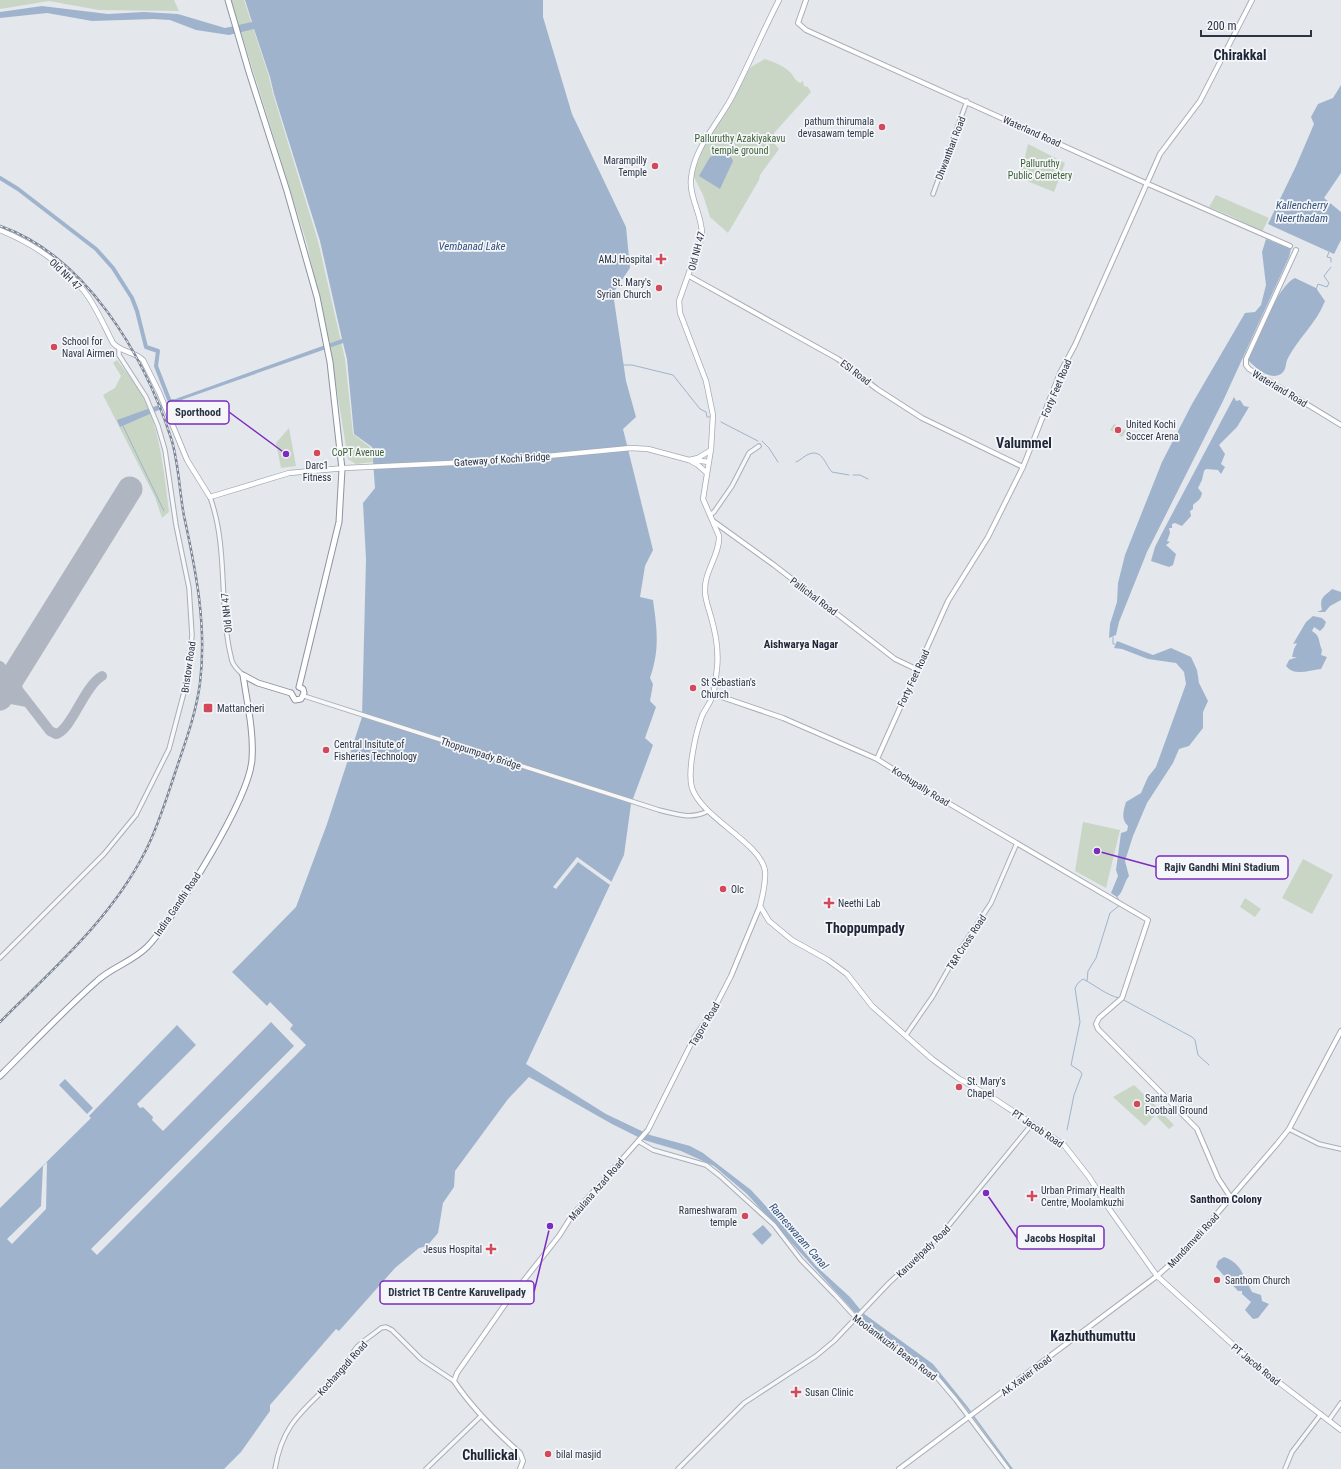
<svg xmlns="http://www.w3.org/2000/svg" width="1341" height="1469" font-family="'Roboto Condensed',sans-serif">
<rect width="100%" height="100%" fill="#e4e7ec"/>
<path fill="#c9d6c5" d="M 0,0 L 174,0 L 179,11 L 99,10 L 49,1 L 0,9 Z
M 231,0 L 244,0 L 269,77 L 273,94 L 318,241 L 345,359 L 353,434 L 371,448 L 373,462 L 356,464 L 348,459 L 330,348 L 307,244 Z
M 765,59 C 774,62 784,66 791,73 C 794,77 795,80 800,83 L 803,81 L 804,86 L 808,87 L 811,92 L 774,133 L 774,143 L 779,149 L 760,175 L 759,180 L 728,233 L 710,217 L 703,195 L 693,175 L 712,125 L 751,67 Z
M 1028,144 L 1065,163 L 1054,192 L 1020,178 Z
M 1216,195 L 1269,218 L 1262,232 L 1233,217 L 1209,207 Z
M 117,360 C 131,378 145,396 152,418 C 162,448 165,481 169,512 L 162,518 L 155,497 L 103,395 L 115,388 L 121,376 L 113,363 Z
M 1114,424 L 1126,431 L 1122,437 L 1110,430 Z
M 289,428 L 296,466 L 281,468 L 276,443 Z
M 1083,822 L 1120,830 L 1106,888 L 1075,871 Z
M 1303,859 L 1333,875 L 1312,914 L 1282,898 Z
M 1245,898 L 1261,909 L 1255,917 L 1240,907 Z
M 1134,1085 L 1160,1110 L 1145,1126 L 1113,1097 Z
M 1161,1112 L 1174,1125 L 1169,1129 L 1157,1117 Z"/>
<path fill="#9fb4cc" d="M 245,0 L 543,0 L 543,17 L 572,114 L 626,227 L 630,268 L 613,293 L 626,381 L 636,417 L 623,429 L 653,550 L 645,566 L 640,597 L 653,600 C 657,629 660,649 650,678 L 653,684 L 650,701 L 656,707 L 645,738 L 653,745 L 631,804 L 624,855 L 526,1064 L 606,1114 L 650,1135 L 690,1146 L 703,1153 L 751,1190 L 775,1216 L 816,1266 L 850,1297 L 863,1313 L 933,1364 L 967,1406 L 1013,1469 L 1011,1469 L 966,1408 L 935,1373 L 859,1317 L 747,1194 L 714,1166 L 681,1151 L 644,1140 L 612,1124 L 529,1077 L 508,1099 L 455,1171 L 454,1187 L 443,1203 L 438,1233 L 427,1246 L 419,1248 L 395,1268 L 339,1331 L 336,1329 L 270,1405 L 270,1411 L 241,1452 L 224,1469 L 0,1469 L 0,1208 L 91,1118 L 89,1116 L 177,1025 L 196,1045 L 137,1104 L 140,1108 L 143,1107 L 153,1117 L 152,1120 L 163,1131 L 271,1022 L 294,1046 L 91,1249 L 97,1255 L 306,1045 L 290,1029 L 293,1025 L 270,1002 L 267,1006 L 232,972 L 296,907 L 327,824 L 362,717 L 366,559 L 363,503 L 375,488 L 372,447 L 354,434 L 347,359 L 343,343 L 184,399 L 120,427 L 117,420 L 342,339 L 320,241 L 274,94 L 270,77 L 254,29 L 229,35 L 196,30 L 170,20 L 154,19 L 92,21 L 47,13 L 0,18 L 0,12 L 42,6 L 108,14 L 144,12 L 178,14 L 225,28 L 252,22 Z
M 1341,85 L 1341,173 L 1324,198 L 1341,212 L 1341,240 L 1334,254 L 1268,224 L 1296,166 L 1314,124 L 1311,117 L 1318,104 L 1333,98 Z
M 720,152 L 731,157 L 733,161 L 720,189 L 699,176 L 710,157 Z
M 1266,239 L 1291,249 L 1289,257 L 1223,401 L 1147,552 L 1119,622 L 1116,635 L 1109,638 L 1110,624 L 1117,602 L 1118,583 L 1125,555 L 1162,462 L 1192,404 L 1245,313 L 1255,312 L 1261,305 L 1266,285 L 1262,252 Z
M 1295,278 L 1316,288 L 1325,301 C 1316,324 1299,337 1288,358 C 1285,363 1287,370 1281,374 C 1269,381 1255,367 1248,360 C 1254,342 1279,284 1295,278 Z
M 1234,397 L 1236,401 L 1240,400 L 1244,406 L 1249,407 L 1237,427 L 1219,445 L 1225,454 L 1221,464 L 1225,467 L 1221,474 L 1218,470 L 1206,469 L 1204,471 L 1202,480 L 1198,488 L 1202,493 C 1201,500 1197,501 1193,505 L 1193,509 L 1190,511 L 1191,516 L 1182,526 L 1175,523 L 1172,524 L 1172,528 L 1169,528 L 1170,533 L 1167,541 L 1170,542 L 1166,545 L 1176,554 L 1173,565 L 1169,567 L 1151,561 L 1155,547 L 1161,535 Z
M 1332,589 L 1341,592 L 1341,600 L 1330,606 L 1325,612 L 1317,612 L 1322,610 C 1319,597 1324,597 1332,589 Z
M 1313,616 L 1322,618 L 1326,622 L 1324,627 L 1320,631 L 1314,627 L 1312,631 C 1321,636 1318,642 1322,650 L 1321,655 L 1327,657 L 1321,669 C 1309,670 1295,677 1286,666 L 1289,660 L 1297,657 L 1292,657 L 1294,649 L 1297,643 L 1293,644 L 1306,622 Z
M 1117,641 L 1153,655 L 1171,648 L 1191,657 L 1197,670 L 1199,683 L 1208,701 L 1203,712 L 1203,728 L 1189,746 L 1179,749 L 1173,763 L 1147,803 L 1133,836 L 1125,861 L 1129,876 C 1124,882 1123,893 1117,897 L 1111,893 L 1118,876 L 1116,870 L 1121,833 L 1127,831 L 1128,826 C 1121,819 1123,812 1126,802 L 1141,793 L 1148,777 L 1156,767 L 1186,684 L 1184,672 L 1176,663 L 1148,659 L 1122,649 L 1114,648 Z
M 65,1079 L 93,1108 L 87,1114 L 59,1085 Z
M 763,1225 L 772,1235 L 762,1245 L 752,1234 Z
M 1224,1257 C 1242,1263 1244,1278 1252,1292 L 1261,1295 L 1262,1301 L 1269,1304 L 1258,1318 L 1253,1319 L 1245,1310 L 1251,1302 L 1242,1294 L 1242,1291 L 1238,1291 L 1216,1267 L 1218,1261 Z"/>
<path fill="#e4e7ec" d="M 577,857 L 612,882 L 610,885 L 578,862 L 556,889 L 553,887 Z
M 47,1162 L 46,1209 L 12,1244 L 7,1239 L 41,1206 L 43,1166 Z"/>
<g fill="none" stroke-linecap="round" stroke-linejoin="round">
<path stroke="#9fb4cc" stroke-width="1" d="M 1329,252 L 1327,257 L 1331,258 L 1331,262
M 1316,290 L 1318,284 L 1327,287 L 1329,283 L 1324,276 L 1331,267
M 623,365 L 632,365 L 673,375 L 700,409 L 706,412 L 707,417 L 710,417
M 721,422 L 758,441
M 123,426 L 164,511
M 762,441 L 769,448 L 778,462
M 796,462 C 801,460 804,456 809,454 C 823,449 825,465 832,472 L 849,475
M 853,475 L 860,475 L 868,479
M 1113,637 L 1113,644 L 1115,644
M 1117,897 L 1120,902
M 1087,981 L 1088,971 L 1096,958 L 1110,913 L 1120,905
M 1122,999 L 1192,1037 L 1195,1040 L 1198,1055 L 1209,1065
M 1067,1130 L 1074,1095 L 1082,1074 L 1080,1071 L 1071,1065 L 1080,1022 L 1075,988 L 1078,983 L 1083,979 C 1095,985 1106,995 1119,998"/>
<path stroke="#9fb4cc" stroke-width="4" d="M 0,178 L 18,189 L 96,249 L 113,268 L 132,298 L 137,311 L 146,347 L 158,351 L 156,366 L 170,402 L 173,401"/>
<path stroke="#b0b6c1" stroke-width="10" d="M 0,666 L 7,674 L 13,674 L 17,671
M 3,671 L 7,680 L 6,688
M 17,671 L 15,683 L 19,691 L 50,731 L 56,734 C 71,731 84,686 102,676
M 0,697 L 27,702"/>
<path stroke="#b0b6c1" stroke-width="25" d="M 0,698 L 130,489"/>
<g stroke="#a9aeb7" stroke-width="5.5">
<path id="tertiary" d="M 933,194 L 967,101
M 210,497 C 229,549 218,608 232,661 C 234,667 239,671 243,675
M 710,515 L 714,512 L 732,486 L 749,453 L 759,446
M 304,696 L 659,810 C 676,814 691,820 708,811
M 0,958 L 104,854 L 136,815 L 169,749 L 188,677 L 192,635 L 189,588 L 176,525 L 165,450 L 158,426 L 146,397 L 119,355 L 119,349
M 906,1035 L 933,996 L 954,959 L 991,903 L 1017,843
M 1289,1129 L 1319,1144 L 1341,1149
M 638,1141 L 653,1150 L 706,1165 L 720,1176 L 774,1225 L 801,1260 L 836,1296 L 856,1318 L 934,1374 L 956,1400 L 1008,1469
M 1329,1420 L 1341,1403
M 275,1469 C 283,1418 310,1407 340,1373 C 347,1365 350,1355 357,1347 C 364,1340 374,1334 381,1328 L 386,1327 L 392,1330 L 421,1359 L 454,1381
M 426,1469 L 481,1416
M 678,1469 L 744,1403 L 816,1356 L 834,1341 L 889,1283 L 941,1235 L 1032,1124
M 1285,1469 L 1292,1452 L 1321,1414"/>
</g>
<g stroke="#a9aeb7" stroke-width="6">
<path id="secondary" d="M 806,0 L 798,23 L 806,30 L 1148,184 L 1290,246
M 1296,250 L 1246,359 L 1246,365 L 1249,369 L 1341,425
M 689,276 L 838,359 L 877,389 L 922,418 L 1023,467
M 713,521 L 774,565 L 895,659 L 916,669
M 713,694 L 783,718 L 877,759 L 926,790 L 1148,920 L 1122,998 L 1099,1018 L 1096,1024 L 1098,1029 L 1197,1129 L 1218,1178 L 1231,1198
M 877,759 L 948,601 L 988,537 L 1023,467 L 1060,373 L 1075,345 L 1160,154 L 1200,101 L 1252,0
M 520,1469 L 523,1461 L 520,1453 C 495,1431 472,1408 454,1381 L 457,1373 L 506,1303 L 559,1236 L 571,1217 L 648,1130 L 694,1038 L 714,1009 L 731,976 L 760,906
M 899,1469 L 1157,1276 L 1184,1252 L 1277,1144 L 1289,1129 L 1341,1031"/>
</g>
<g stroke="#a3abb8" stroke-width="6">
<path id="primary" d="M 779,0 C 763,31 750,62 734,93 C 720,122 694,146 691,179 C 689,198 703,216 702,236 L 679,301 L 680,313 L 706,381 L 713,415 L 711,449 L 703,499 L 719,536 C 720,555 704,571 705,591 C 705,600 709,609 711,617 C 716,634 719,650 717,668 C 716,676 715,687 713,695 C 711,702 705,709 702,716 C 696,732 687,771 692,788 C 702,818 761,843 765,871 C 766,883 763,894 760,906 L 769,921 L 792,940 L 828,960 L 847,974 L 872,1006 L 932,1059 L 958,1078 L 993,1098 L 1064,1145 L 1089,1177 L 1110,1210 L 1157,1276 L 1251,1361 L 1341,1430
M 0,230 C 32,243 63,264 84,291 C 96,306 104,326 113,343 C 122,353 134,351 143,360 L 159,392 L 187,460 L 210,497 L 289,473 L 345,468 L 494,461 L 631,448 L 648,449 L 689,460 L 698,458 L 711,450
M 689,460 L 698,465 L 707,473
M 694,460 L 709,462"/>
</g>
<g stroke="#8b94a3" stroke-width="7">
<path id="trunk" d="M 228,0 L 249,72 L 287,191 L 317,297 L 330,362 L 342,469 L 339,522 L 299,687
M 243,675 L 258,683 L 291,693
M 291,693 L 295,700 L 301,699 L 304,693 L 303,689 L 299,687
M 0,1076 C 32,1044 63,1011 97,981 C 112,967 132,962 147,947 C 175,918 250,798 252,759 C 254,732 247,702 243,675"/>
</g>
<use href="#tertiary" stroke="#f7f8fa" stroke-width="3.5"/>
<use href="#secondary" stroke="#fff" stroke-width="4"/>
<use href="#primary" stroke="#fff" stroke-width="4.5"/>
<use href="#trunk" stroke="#fff" stroke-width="5"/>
<g stroke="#7d8696" stroke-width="2.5">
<path id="rail" d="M 0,226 C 86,256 144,355 171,438 C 179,463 179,490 184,516 C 196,571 207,626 200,683 C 196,714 185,743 175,773 C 166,800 158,827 145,852 C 111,919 52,970 0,1022"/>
</g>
<use href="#rail" stroke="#f4f6f9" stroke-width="1" stroke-dasharray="3" stroke-linecap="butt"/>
</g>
<g fill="#d1495b" stroke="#f4f6f9" stroke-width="1.5">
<circle cx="882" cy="127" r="4"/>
<circle cx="655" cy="166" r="4"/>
<path d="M659 253h4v4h4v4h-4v4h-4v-4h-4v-4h4z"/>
<circle cx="659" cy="288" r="4"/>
<circle cx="54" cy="347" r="4"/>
<circle cx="1118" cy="430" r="4"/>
<circle cx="317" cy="453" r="4"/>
<circle cx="693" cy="688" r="4"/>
<rect x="203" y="703" width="10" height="10" rx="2"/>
<circle cx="326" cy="750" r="4"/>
<circle cx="723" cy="889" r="4"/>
<path d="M827 897h4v4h4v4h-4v4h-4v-4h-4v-4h4z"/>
<circle cx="959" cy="1087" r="4"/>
<circle cx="1137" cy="1104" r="4"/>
<path d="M1030 1190h4v4h4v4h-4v4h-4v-4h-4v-4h4z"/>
<circle cx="745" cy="1216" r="4"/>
<path d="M489 1243h4v4h4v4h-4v4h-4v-4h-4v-4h4z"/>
<circle cx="1217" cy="1280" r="4"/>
<path d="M794 1386h4v4h4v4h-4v4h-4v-4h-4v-4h4z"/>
<circle cx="548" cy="1454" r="4"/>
</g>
<g text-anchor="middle" stroke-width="3.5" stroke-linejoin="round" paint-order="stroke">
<g font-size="10" fill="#2b3445" stroke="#f4f6f9" text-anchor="start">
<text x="874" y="125" text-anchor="end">pathum thirumala<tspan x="874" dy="12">devasawam temple</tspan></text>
<text x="647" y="164" text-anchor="end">Marampilly<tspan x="647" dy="12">Temple</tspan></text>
<text x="652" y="263" text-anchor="end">AMJ Hospital</text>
<text x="651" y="286" text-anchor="end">St. Mary's<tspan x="651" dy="12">Syrian Church</tspan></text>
<text x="62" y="345">School for<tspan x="62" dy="12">Naval Airmen</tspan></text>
<text x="1126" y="428">United Kochi<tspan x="1126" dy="12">Soccer Arena</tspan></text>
<text x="317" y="469" text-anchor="middle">Darc1<tspan x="317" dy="12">Fitness</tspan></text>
<text x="701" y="686">St Sebastian's<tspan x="701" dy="12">Church</tspan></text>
<text x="217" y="712">Mattancheri</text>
<text x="334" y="748">Central Insitute of<tspan x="334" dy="12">Fisheries Technology</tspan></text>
<text x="731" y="893">Olc</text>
<text x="838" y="907">Neethi Lab</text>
<text x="967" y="1085">St. Mary's<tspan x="967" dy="12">Chapel</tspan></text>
<text x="1145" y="1102">Santa Maria<tspan x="1145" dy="12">Football Ground</tspan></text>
<text x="1041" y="1194">Urban Primary Health<tspan x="1041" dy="12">Centre, Moolamkuzhi</tspan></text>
<text x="737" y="1214" text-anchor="end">Rameshwaram<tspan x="737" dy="12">temple</tspan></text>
<text x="482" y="1253" text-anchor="end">Jesus Hospital</text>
<text x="1225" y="1284">Santhom Church</text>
<text x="805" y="1396">Susan Clinic</text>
<text x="556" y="1458">bilal masjid</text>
</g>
<g font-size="10" fill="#2b3445" stroke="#f4f6f9">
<text transform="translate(1032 131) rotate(24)" y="4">Waterland Road</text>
<text transform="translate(950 148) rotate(-69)" y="4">Dhwanthari Road</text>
<text transform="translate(696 251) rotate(-75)" y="4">Old NH 47</text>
<text transform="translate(66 274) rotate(44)" y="4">Old NH 47</text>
<text transform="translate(856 372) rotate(37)" y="4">ESI Road</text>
<text transform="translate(1056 388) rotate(-67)" y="4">Forty Feet Road</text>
<text transform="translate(1280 388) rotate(31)" y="4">Waterland Road</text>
<text transform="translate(502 459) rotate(-4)" y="4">Gateway of Kochi Bridge</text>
<text transform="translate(814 596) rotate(37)" y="4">Pallichal Road</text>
<text transform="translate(226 613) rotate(-96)" y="4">Old NH 47</text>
<text transform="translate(188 667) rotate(-82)" y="4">Bristow Road</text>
<text transform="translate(913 678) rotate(-65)" y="4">Forty Feet Road</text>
<text transform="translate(481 753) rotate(18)" y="4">Thoppumpady Bridge</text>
<text transform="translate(921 786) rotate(32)" y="4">Kochupally Road</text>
<text transform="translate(177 904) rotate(-56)" y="4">Indira Gandhi Road</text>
<text transform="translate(966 942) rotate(-57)" y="4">T&amp;R Cross Road</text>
<text transform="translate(704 1024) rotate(-59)" y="4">Tagore Road</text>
<text transform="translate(1038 1128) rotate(34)" y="4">PT Jacob Road</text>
<text transform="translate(596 1189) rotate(-49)" y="4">Maulana Azad Road</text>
<text transform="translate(1193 1240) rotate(-47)" y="4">Mundamveli Road</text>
<text transform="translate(923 1251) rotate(-44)" y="4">Karuvelpady Road</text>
<text transform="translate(895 1347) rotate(37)" y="4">Moolamkuzhi Beach Road</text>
<text transform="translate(1256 1364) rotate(39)" y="4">PT Jacob Road</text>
<text transform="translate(342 1368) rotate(-48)" y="4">Kochangadi Road</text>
<text transform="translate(1026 1375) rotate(-37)" y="4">AK Xavier Road</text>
</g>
<g font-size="10" fill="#3f6138" stroke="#f4f6f9">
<text x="740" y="142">Palluruthy Azakiyakavu<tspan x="740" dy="12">temple ground</tspan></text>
<text x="1040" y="167">Palluruthy<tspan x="1040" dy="12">Public Cemetery</tspan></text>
<text x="358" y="456">CoPT Avenue</text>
</g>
<g font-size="11" font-style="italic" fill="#34527a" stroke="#f4f6f9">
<text x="1302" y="209">Kallencherry<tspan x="1302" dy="13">Neerthadam</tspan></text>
<text x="472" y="250">Vembanad Lake</text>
<text transform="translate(799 1236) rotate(49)" y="4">Rameswaram Canal</text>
</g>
<g font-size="11" font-weight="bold" fill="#1d2536" stroke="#f4f6f9">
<text x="801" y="648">Aishwarya Nagar</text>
<text x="1226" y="1203">Santhom Colony</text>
</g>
<g font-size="14" font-weight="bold" fill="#1d2536" stroke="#f4f6f9">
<text x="1240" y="60">Chirakkal</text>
<text x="1024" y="448">Valummel</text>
<text x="865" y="933">Thoppumpady</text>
<text x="1093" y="1341">Kazhuthumuttu</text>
<text x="490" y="1460">Chullickal</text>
</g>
</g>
<path fill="none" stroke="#7b2cbf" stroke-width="1.5" d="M286 454L229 412M1097 851L1156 867M986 1193L1017 1238M550 1226L534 1292"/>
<g fill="#7b2cbf" stroke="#f4f6f9" stroke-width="1.5">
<circle cx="286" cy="454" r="4"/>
<circle cx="1097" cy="851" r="4"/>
<circle cx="986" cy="1193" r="4"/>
<circle cx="550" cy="1226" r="4"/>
</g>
<g fill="#f4f6f9" stroke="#7b2cbf" stroke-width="1.5">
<rect x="167" y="401" width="62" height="23" rx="4"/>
<rect x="1156" y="856" width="132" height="23" rx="4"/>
<rect x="1017" y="1226" width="87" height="23" rx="4"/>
<rect x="380" y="1281" width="154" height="23" rx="4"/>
</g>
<g font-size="11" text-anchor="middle" font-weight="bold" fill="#2b3445">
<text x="198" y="416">Sporthood</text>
<text x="1222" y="871">Rajiv Gandhi Mini Stadium</text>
<text x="1060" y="1242">Jacobs Hospital</text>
<text x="457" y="1296">District TB Centre Karuvelipady</text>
</g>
<path d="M1201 30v6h110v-6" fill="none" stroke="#2b3445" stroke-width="2"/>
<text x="1207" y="30" font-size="12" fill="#2b3445" stroke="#f4f6f9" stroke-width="3" paint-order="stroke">200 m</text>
</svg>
